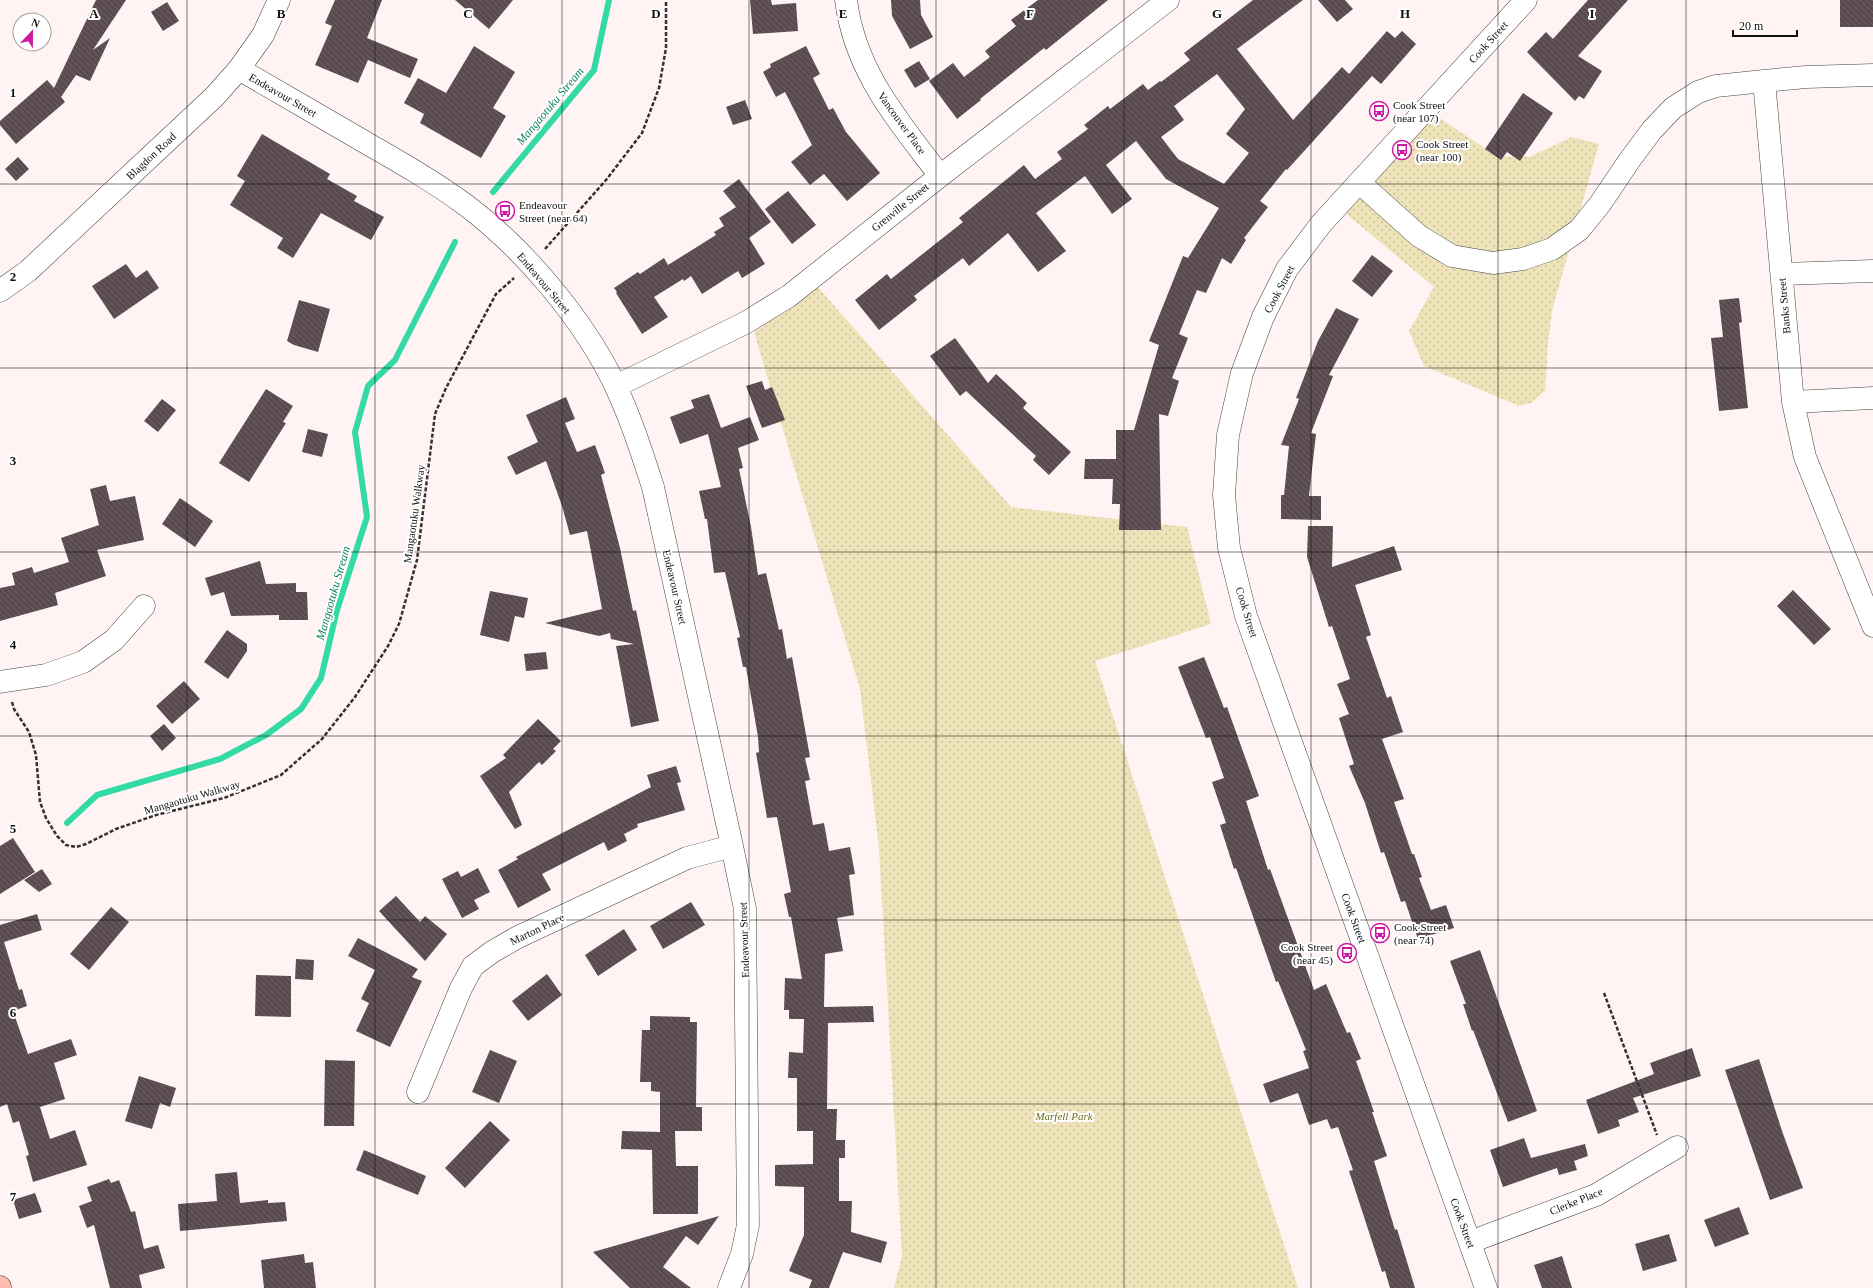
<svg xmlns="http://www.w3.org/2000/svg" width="1873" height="1288" font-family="Georgia,serif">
<defs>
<pattern id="park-dots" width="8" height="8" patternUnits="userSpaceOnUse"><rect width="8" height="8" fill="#eee2b8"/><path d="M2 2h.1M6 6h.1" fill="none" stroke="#cbc19d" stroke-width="1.8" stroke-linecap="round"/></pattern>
<pattern id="building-back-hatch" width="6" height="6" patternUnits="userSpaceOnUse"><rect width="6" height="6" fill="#5a4b50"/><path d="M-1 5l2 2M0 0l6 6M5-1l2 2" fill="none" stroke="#6d6165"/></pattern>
</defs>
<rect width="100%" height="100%" fill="#fff4f3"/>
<path fill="url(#park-dots)" d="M 1424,108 L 1497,156 L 1529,157 L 1572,137 L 1599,144 L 1552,311 L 1548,343 L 1545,391 L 1531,403 L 1519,406 L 1424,366 L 1409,331 L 1434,287 L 1338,207 Z
M 817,286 L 1011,507 L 1187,527 L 1211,624 L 1095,661 L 1298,1288 L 894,1288 L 902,1256 L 879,848 L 860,689 L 754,332 Z"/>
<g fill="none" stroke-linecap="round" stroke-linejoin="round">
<path stroke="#33daa6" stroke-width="6" d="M 493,192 L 594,70 L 609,0
M 67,823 L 97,795 L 220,759 L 266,735 L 301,709 L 321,678 L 337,610 L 367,517 L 355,432 L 368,386 L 395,360 L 455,242"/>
</g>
<path fill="url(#building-back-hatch)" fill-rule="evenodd" d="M 96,0 L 126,0 L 93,50 L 110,38 L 90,81 L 76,75 L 61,97 L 65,102 L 16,144 L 0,125 L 0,121 L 47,80 L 54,88 Z
M 335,0 L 382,0 L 367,38 L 418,59 L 410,78 L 368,60 L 358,83 L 315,65 L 332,26 L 325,23 Z
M 455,0 L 513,0 L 489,29 Z
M 750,0 L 771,0 L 772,5 L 796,3 L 798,31 L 753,34 Z
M 891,0 L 920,0 L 921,15 L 933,37 L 910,49 L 892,16 Z
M 1038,0 L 1108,0 L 1046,50 L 1044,48 L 980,99 L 981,100 L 957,119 L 929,81 L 953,63 L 964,77 L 990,57 L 985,51 L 1016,26 L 1011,20 Z
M 1253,0 L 1303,0 L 1237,49 L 1293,120 L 1342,67 L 1349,74 L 1387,31 L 1395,38 L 1402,31 L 1416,44 L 1381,84 L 1372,76 L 1287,170 L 1286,169 L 1260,201 L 1268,207 L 1244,238 L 1246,240 L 1231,264 L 1222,258 L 1206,293 L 1197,290 L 1179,334 L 1188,338 L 1172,378 L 1179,381 L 1168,416 L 1159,414 L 1161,530 L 1119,530 L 1120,504 L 1112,504 L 1113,479 L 1084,479 L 1085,459 L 1116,459 L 1116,430 L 1134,430 L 1159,345 L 1149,341 L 1183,256 L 1188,258 L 1219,208 L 1166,179 L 1136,141 L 1106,165 L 1132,199 L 1112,214 L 1085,176 L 1036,213 L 1066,251 L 1038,272 L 1008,233 L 969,266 L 963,258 L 914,296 L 917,300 L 879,330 L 855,300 L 887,274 L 891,279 L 963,222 L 959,218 L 1024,165 L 1035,179 L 1062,159 L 1057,152 L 1088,129 L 1084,125 L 1108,106 L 1110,109 L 1143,84 L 1148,90 L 1160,81 L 1161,82 L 1190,60 L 1184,53 ZM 1217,74 L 1245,109 L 1226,134 L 1249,153 L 1224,184 L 1178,159 L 1161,137 L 1184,120 L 1174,106 Z
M 1318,0 L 1345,0 L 1353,9 L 1337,22 Z
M 1588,0 L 1628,0 L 1578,56 L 1602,71 L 1584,99 L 1579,96 L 1575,101 L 1527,52 L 1546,32 L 1553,39 Z
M 1840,0 L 1873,0 L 1873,27 L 1840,27 Z
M 167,2 L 179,21 L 163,31 L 151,12 Z
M 474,46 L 515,72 L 493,108 L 506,116 L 481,158 L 420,123 L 424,114 L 404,103 L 418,78 L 446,93 Z
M 806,46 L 820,74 L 813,78 L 829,110 L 833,108 L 846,132 L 880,173 L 847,201 L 824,174 L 810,185 L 791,162 L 812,145 L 785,92 L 776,97 L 763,72 L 771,67 L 770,64 Z
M 919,61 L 930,79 L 915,88 L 904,70 Z
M 1523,93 L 1553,113 L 1520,161 L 1507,152 L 1501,160 L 1485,149 Z
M 745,100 L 752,119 L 733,125 L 726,107 Z
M 262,134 L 330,174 L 327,179 L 357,196 L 354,201 L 384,217 L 371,240 L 321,213 L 293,258 L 277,248 L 283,238 L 230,205 L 245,181 L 237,176 Z
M 18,157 L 29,169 L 16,181 L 5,169 Z
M 739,179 L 771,222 L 749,238 L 765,264 L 742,278 L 738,271 L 702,294 L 691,276 L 684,281 L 683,279 L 654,297 L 668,317 L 642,334 L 616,293 L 617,292 L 614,288 L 638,272 L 640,274 L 664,258 L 668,265 L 716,235 L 714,232 L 724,226 L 719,218 L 736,207 L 723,191 Z
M 788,191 L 816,225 L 792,244 L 765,209 Z
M 1372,255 L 1393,271 L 1372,297 L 1352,281 Z
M 126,264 L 136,278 L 147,270 L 159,288 L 114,319 L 92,286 Z
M 1739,298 L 1742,322 L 1739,323 L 1748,408 L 1719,411 L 1711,338 L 1723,337 L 1719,300 Z
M 299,300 L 330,309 L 318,352 L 294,345 L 287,341 Z
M 1336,308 L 1359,319 L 1329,375 L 1333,376 L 1311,433 L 1316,434 L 1309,496 L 1321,496 L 1321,520 L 1281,519 L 1281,495 L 1284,495 L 1289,446 L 1281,445 L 1299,399 L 1296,398 L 1318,341 Z
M 955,338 L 988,383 L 996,374 L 1027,403 L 1023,408 L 1071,452 L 1049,475 L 1033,460 L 1036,456 L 966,391 L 960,396 L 930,356 Z
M 762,381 L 765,390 L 772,387 L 785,420 L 762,428 L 746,386 Z
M 266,389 L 293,406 L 283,422 L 286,423 L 249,482 L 219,463 Z
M 709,394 L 721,428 L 750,417 L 759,440 L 738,448 L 743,468 L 739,469 L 751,527 L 758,575 L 766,573 L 779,630 L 782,629 L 787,659 L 792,657 L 810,757 L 805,758 L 810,780 L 805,781 L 813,825 L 824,823 L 829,851 L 850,847 L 855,874 L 849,875 L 854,915 L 837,918 L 843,951 L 825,954 L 824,1007 L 873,1006 L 874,1022 L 828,1023 L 827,1109 L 837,1109 L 836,1140 L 845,1140 L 845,1158 L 839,1158 L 839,1201 L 852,1201 L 851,1232 L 887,1242 L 881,1263 L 843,1252 L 829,1288 L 809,1288 L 812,1280 L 789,1271 L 804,1235 L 804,1187 L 775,1186 L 775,1165 L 813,1164 L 813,1131 L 797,1131 L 797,1078 L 788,1078 L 789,1052 L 803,1053 L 804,1019 L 789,1019 L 789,1010 L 784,1010 L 785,978 L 802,979 L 791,917 L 789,917 L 784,894 L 791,892 L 777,817 L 767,818 L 756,753 L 759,752 L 758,737 L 746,667 L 743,667 L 737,638 L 740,637 L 725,572 L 714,573 L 707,519 L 705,519 L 699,491 L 721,487 L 708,434 L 680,444 L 670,417 L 694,408 L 691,400 Z
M 566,397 L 575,419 L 565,423 L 577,452 L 595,445 L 605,473 L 601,475 L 620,548 L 633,611 L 636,610 L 659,721 L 631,727 L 616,646 L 634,644 L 611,639 L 610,633 L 599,636 L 545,623 L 602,609 L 587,531 L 570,535 L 562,506 L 546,461 L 516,475 L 507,457 L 538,442 L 526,415 Z
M 162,399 L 176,410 L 158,432 L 144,421 Z
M 308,429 L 328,434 L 322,457 L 302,452 Z
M 106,485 L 110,501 L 135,496 L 144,540 L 97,550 L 106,576 L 55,593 L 58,605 L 0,621 L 0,588 L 15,585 L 12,573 L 32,567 L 34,573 L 69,562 L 61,538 L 99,525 L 90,489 Z
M 180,498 L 213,521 L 195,547 L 162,524 Z
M 1308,526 L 1333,526 L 1332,567 L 1394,546 L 1402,570 L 1355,585 L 1371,635 L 1366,637 L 1387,698 L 1391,696 L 1403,732 L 1382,739 L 1404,799 L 1394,802 L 1412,854 L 1414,854 L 1422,877 L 1419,878 L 1431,910 L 1446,905 L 1454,928 L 1418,939 L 1405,901 L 1401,902 L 1384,852 L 1381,853 L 1365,803 L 1349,766 L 1354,764 L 1339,718 L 1349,714 L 1337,684 L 1350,679 L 1332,626 L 1329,627 L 1307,557 Z
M 260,561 L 266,584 L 296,583 L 296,592 L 307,592 L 308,620 L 279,620 L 279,615 L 231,616 L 224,592 L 211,596 L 205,578 Z
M 1793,590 L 1831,629 L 1814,645 L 1777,606 Z
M 490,591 L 528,598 L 524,618 L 515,616 L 509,642 L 480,635 Z
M 227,630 L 247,644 L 247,651 L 228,679 L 204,662 Z
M 546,652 L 548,669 L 526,671 L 524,654 Z
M 1204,657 L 1224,708 L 1227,707 L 1259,796 L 1246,801 L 1268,870 L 1270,869 L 1314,990 L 1326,984 L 1347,1033 L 1350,1032 L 1361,1059 L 1356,1061 L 1374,1112 L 1372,1112 L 1387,1156 L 1374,1161 L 1395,1230 L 1397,1229 L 1415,1288 L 1390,1288 L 1385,1271 L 1382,1272 L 1349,1171 L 1353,1170 L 1338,1127 L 1331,1129 L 1327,1119 L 1309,1125 L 1298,1093 L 1270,1103 L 1263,1084 L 1309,1068 L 1303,1051 L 1306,1050 L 1278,981 L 1276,982 L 1236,868 L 1234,869 L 1220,825 L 1226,823 L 1212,782 L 1224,778 L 1210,737 L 1206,738 L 1178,667 Z
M 184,681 L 200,699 L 172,724 L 156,706 Z
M 538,719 L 561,741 L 553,749 L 556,751 L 542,765 L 539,762 L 509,792 L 522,825 L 515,829 L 480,776 L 506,758 L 503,755 Z
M 164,724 L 176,738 L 162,751 L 150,736 Z
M 676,766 L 681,782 L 677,783 L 685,810 L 637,824 L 638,827 L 624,834 L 627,841 L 608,851 L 604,842 L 542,874 L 551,890 L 518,908 L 498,870 L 518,859 L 516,857 L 651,787 L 647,775 Z
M 13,838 L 35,872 L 0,894 L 0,846 Z
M 478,868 L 490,892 L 474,900 L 479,909 L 462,918 L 442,879 L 458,871 L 461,877 Z
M 42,869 L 52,884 L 39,892 L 24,880 Z
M 396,896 L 420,922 L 425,916 L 447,934 L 425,961 L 379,911 Z
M 691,902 L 705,925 L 663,949 L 650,926 Z
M 111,907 L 129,922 L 89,970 L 70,954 Z
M 37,914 L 42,930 L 4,942 L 19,990 L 22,989 L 27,1006 L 13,1011 L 28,1054 L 71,1039 L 77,1055 L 54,1063 L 65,1099 L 40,1107 L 50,1139 L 75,1130 L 87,1165 L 33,1182 L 26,1156 L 29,1155 L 19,1121 L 13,1123 L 7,1104 L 0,1107 L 0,925 Z
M 624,929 L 637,950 L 598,976 L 585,955 Z
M 358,938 L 418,969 L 412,977 L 422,981 L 390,1047 L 356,1031 L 369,1003 L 361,999 L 375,970 L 348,956 Z
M 1480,950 L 1537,1111 L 1508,1122 L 1473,1030 L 1472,1031 L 1463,1004 L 1466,1004 L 1450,961 Z
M 296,959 L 314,960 L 313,980 L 295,979 Z
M 547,974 L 562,995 L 528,1021 L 512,1001 Z
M 256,975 L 291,976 L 291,1017 L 255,1016 Z
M 650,1016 L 690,1017 L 690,1022 L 697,1022 L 696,1107 L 702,1107 L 702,1131 L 675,1131 L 676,1166 L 698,1166 L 698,1214 L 653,1214 L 652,1150 L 621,1149 L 622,1131 L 660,1132 L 660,1092 L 651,1091 L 651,1082 L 640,1082 L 642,1030 L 650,1030 Z
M 1692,1048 L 1701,1076 L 1633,1098 L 1639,1112 L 1618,1120 L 1620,1126 L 1598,1134 L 1586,1100 L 1654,1074 L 1650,1063 Z
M 490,1050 L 517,1061 L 499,1103 L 472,1092 Z
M 1759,1059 L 1782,1131 L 1803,1188 L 1770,1200 L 1725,1070 Z
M 325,1060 L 355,1061 L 354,1126 L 324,1126 Z
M 139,1076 L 176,1088 L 170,1107 L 160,1103 L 152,1129 L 125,1121 Z
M 490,1121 L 510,1140 L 465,1188 L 445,1168 Z
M 1524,1138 L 1531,1158 L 1585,1144 L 1588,1156 L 1574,1161 L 1577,1170 L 1559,1175 L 1557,1168 L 1503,1187 L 1490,1150 Z
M 364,1150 L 426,1176 L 418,1195 L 356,1170 Z
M 237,1172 L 240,1203 L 268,1200 L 268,1203 L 285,1202 L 287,1221 L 180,1231 L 178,1204 L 217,1201 L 215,1174 Z
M 109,1179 L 111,1183 L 119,1180 L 131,1212 L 135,1211 L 144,1249 L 158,1245 L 165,1268 L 139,1275 L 142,1288 L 110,1288 L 94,1225 L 87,1228 L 79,1206 L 92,1201 L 87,1187 Z
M 35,1193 L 42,1212 L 19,1219 L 13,1200 Z
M 1739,1207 L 1749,1234 L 1715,1247 L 1704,1220 Z
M 719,1216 L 698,1245 L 686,1236 L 663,1267 L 691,1288 L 630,1288 L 593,1252 Z
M 1669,1234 L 1677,1261 L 1643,1271 L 1635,1244 Z
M 304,1254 L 305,1263 L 313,1262 L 316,1288 L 264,1288 L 261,1260 Z
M 1562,1256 L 1572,1288 L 1542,1288 L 1534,1265 Z"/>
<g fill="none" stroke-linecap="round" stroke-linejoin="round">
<g stroke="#434343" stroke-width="23">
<path id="street" d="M 846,0 C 855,72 898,120 940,176
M 239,69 C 280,93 322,117 363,141 C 398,161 435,182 467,206 C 525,250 585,321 616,387 C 631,419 642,453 653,487 L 732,846 L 745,909 L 748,1225 L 742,1254 L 729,1288
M 1873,75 L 1806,77 L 1764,81 L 1793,402 L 1805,457 L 1873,626
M 1360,183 L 1419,236 L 1452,256 L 1493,263 L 1523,259 L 1552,249 L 1579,230 L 1600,204 L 1629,161 L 1652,130 L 1673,108 L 1698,92 L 1716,86 L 1764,81
M 1782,274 L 1873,271
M 0,291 L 28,271 L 214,97 L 239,69 L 263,35 L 279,0
M 616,386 L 745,323 L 789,296 L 940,176 L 1168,0
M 1793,402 L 1873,398
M 0,682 L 46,675 L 83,662 L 114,640 L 144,606
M 418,1092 L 461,988 L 473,966 L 492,952 L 518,937 L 687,858 L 732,846
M 1470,1242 L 1596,1195 L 1677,1147
M 1486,1288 L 1246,616 L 1229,548 L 1224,495 L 1228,435 L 1242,373 L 1263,317 L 1287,269 L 1321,224 L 1526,0"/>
</g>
<g stroke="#323232" stroke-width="23">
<path id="secondary" d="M 0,1287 L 0,1288"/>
</g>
<path stroke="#323232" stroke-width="2.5" stroke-dasharray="4 2" stroke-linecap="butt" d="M 545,249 L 606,180 L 642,133 L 659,88 L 666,48 L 666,0
M 12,702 L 14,709 L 29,732 L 36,755 L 40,802 L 46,818 L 57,836 L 66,845 L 76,847 L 86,844 L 116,829 L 156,815 L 224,798 L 281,775 L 322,739 L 355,697 L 388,646 L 399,624 L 417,560 L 435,414 L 446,388 L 496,294 L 514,278
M 1604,993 L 1657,1135"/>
<use href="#street" stroke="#fff" stroke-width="22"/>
<use href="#secondary" stroke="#ffbdae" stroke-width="22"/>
</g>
<path fill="none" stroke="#101010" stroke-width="1" stroke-opacity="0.55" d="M 187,0 L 187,1288M 375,0 L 375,1288M 562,0 L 562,1288M 749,0 L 749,1288M 936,0 L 936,1288M 1124,0 L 1124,1288M 1311,0 L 1311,1288M 1498,0 L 1498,1288M 1686,0 L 1686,1288M 0,184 L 1873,184M 0,368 L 1873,368M 0,552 L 1873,552M 0,736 L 1873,736M 0,920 L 1873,920M 0,1104 L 1873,1104"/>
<defs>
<g id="bus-ring" transform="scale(1)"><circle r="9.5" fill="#fff" stroke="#ce1aa2" stroke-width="1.5"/><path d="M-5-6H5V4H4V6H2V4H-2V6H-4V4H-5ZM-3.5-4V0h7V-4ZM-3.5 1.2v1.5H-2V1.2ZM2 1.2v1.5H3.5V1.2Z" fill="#ce1aa2"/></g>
</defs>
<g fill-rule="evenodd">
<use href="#bus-ring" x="1379" y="111"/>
<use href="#bus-ring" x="1402" y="150"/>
<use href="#bus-ring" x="505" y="211"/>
<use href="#bus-ring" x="1380" y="933"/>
<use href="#bus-ring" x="1347" y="953"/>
</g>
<g text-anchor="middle" stroke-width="4" stroke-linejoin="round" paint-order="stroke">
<g font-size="11" fill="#101010" stroke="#fff">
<text transform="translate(1488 42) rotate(-48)" y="4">Cook Street</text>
<text transform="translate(283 95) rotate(30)" y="4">Endeavour Street</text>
<text transform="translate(902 123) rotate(54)" y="4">Vancouver Place</text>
<text transform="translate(151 156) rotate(-43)" y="4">Blagdon Road</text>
<text transform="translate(900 207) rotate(-39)" y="4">Grenville Street</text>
<text transform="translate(544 283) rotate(50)" y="4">Endeavour Street</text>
<text transform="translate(1279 289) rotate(-62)" y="4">Cook Street</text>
<text transform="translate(1784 306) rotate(-95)" y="4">Banks Street</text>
<text transform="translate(414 514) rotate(-82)" y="4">Mangaotuku Walkway</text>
<text transform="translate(675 587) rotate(77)" y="4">Endeavour Street</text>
<text transform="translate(1247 612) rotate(73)" y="4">Cook Street</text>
<text transform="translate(192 797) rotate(-16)" y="4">Mangaotuku Walkway</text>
<text transform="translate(1354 918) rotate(70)" y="4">Cook Street</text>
<text transform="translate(537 929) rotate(-26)" y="4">Marton Place</text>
<text transform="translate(744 940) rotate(-92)" y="4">Endeavour Street</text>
<text transform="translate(1576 1201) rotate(-22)" y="4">Clerke Place</text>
<text transform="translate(1463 1223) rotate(70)" y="4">Cook Street</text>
</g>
<g font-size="11" fill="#101010" stroke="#fff" text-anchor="start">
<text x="1393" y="109">Cook Street<tspan x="1393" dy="13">(near 107)</tspan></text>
<text x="1416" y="148">Cook Street<tspan x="1416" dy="13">(near 100)</tspan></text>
<text x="519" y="209">Endeavour<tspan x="519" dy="13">Street (near 64)</tspan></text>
<text x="1394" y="931">Cook Street<tspan x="1394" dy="13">(near 74)</tspan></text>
<text x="1333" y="951" text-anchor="end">Cook Street<tspan x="1333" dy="13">(near 45)</tspan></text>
</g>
<g font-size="11" font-style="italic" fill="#686f19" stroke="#fff">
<text x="1064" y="1120">Marfell Park</text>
</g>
<g font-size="12" font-style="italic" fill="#0e8061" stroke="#fff">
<text transform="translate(550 106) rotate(-50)" y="4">Mangaotuku Stream</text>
<text transform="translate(333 593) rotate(-74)" y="4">Mangaotuku Stream</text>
</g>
</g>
<g font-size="13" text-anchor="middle" font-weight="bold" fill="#101010" stroke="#fff" stroke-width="4" stroke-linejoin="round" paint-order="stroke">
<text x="94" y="18">A</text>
<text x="281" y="18">B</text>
<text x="468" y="18">C</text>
<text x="656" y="18">D</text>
<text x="843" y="18">E</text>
<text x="1030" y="18">F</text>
<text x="1217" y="18">G</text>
<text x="1405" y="18">H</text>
<text x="1592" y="18">I</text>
<text x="13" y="97">1</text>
<text x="13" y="281">2</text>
<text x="13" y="465">3</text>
<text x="13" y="649">4</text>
<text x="13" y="833">5</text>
<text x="13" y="1017">6</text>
<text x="13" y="1201">7</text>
</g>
<g transform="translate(32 32) rotate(22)"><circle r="19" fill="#ffffff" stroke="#9f9f9f"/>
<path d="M0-3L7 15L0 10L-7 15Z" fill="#ce1aa2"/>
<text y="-6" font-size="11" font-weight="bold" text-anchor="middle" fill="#101010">N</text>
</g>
<path d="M1733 30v6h64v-6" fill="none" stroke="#101010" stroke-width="2"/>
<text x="1739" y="30" font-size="12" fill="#101010" stroke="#ffffff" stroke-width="3" paint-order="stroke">20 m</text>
</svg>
